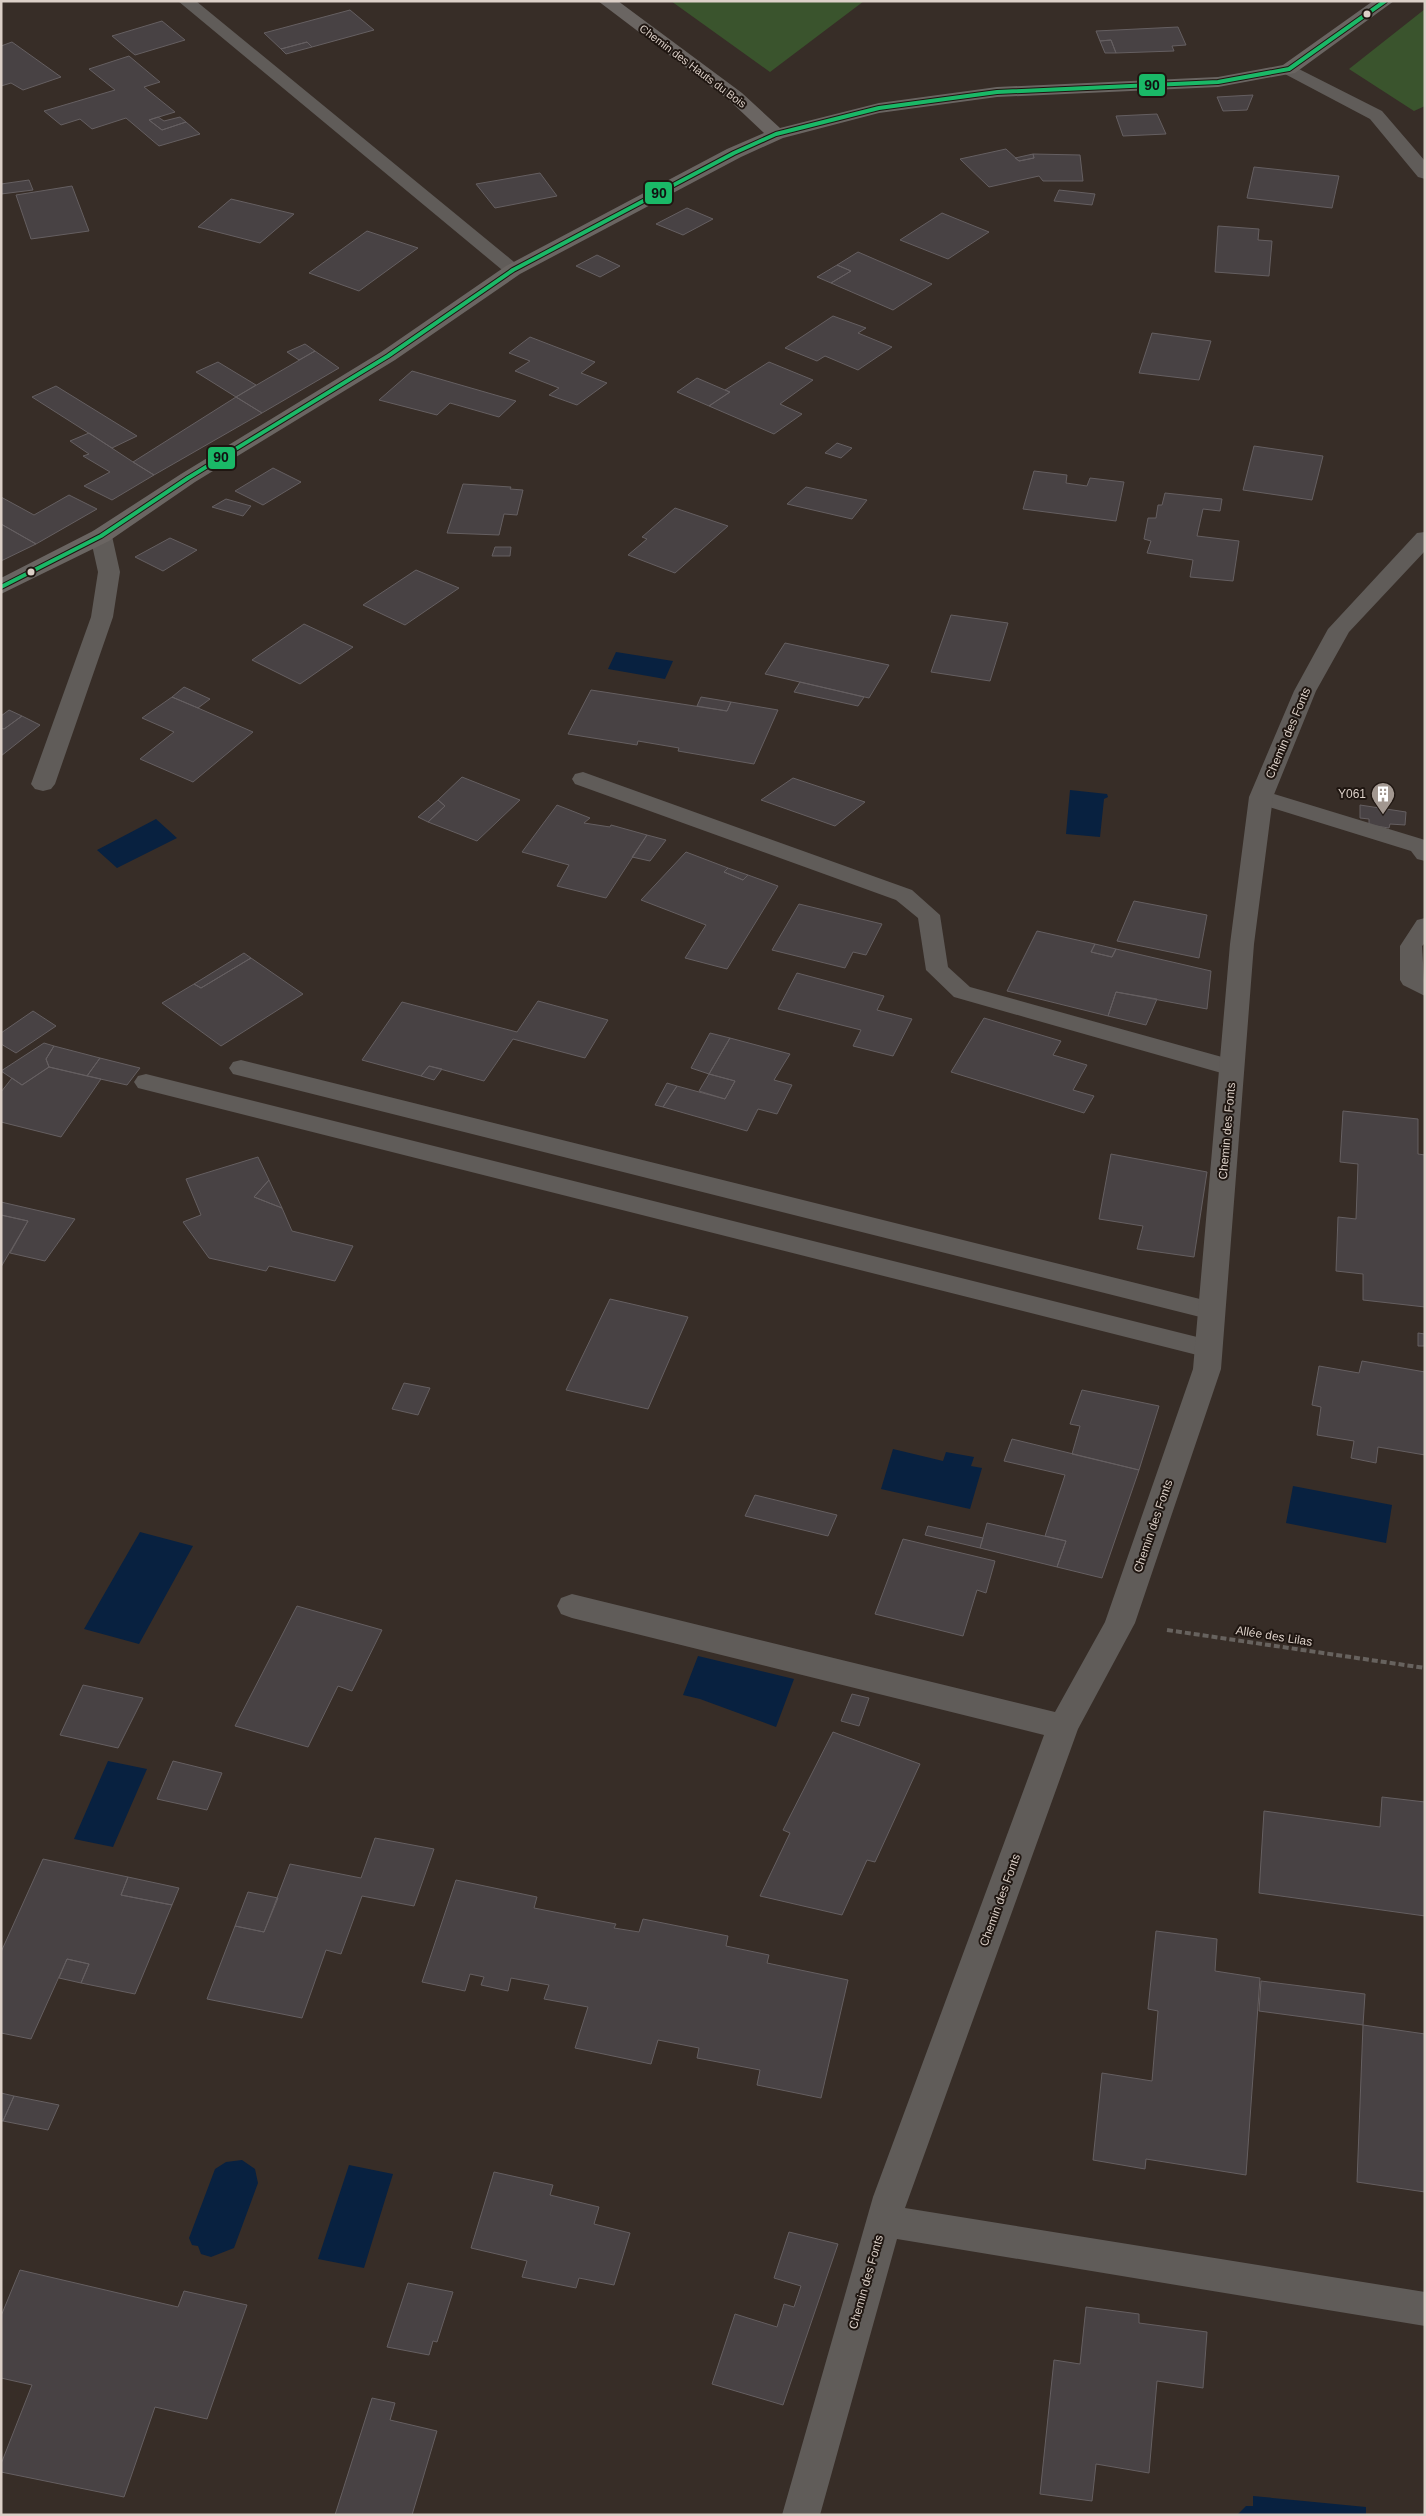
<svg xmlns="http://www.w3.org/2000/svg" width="1426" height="2516" font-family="Arial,sans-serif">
<rect width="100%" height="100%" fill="#372d27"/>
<path fill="#3a542d" d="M 671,1 L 864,1 L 770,72 Z
M 1425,9 L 1425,106 L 1414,111 L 1349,69 Z"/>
<path fill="#082140" d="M 616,652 L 673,661 L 665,679 L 608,669 Z
M 1070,790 L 1107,794 L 1108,797 L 1104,799 L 1100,837 L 1066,834 Z
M 156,819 L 177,838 L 117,868 L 97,850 Z
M 893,1449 L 943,1461 L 946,1452 L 974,1457 L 971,1466 L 982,1468 L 970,1509 L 881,1489 Z
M 1293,1486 L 1392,1505 L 1386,1543 L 1286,1523 Z
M 140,1532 L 193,1546 L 139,1644 L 84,1629 Z
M 698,1656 L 794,1679 L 776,1727 L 700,1699 L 683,1695 Z
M 108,1761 L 147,1769 L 113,1847 L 74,1839 Z
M 242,2160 L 255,2169 L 258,2183 L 234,2248 L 211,2257 L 201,2254 L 198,2246 L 192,2245 L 189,2238 L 215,2169 L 226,2162 Z
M 349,2165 L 393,2174 L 364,2268 L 318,2259 Z
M 1253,2496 L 1366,2507 L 1366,2515 L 1237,2515 L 1246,2506 L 1253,2506 Z"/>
<path fill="#484244" stroke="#655f61" d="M 350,10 L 374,30 L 312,47 L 307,42 L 281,49 L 264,33 Z
M 162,21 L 185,40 L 135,55 L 112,36 Z
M 1178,27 L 1186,45 L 1172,46 L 1174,51 L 1116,53 L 1111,40 L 1100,41 L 1096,31 Z
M 1111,40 L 1116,53 L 1105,53 L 1100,41 Z
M 12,42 L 61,77 L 23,90 L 11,83 L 1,86 L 1,46 Z
M 307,42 L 312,47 L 286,54 L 281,49 Z
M 129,56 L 160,82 L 144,87 L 175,112 L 149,120 L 162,130 L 186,122 L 200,134 L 159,146 L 126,118 L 92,129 L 80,119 L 61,125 L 44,111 L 115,90 L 89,69 Z
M 1253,95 L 1247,110 L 1223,111 L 1217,97 Z
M 1157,114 L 1166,134 L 1123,136 L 1116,116 Z
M 158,117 L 164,121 L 180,117 L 186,122 L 162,130 L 149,120 Z
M 1006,149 L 1019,161 L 1034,158 L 1033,154 L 1080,155 L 1083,181 L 1043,181 L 1039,176 L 989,187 L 960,159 Z
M 1033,154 L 1034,158 L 1019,161 L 1015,158 Z
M 1254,167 L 1339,176 L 1332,208 L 1247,198 Z
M 540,173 L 557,196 L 495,208 L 476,184 Z
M 29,180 L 33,190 L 1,194 L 1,184 Z
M 72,186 L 89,231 L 31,239 L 16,195 Z
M 1059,190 L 1095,194 L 1092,205 L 1054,201 Z
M 231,199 L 294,214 L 260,243 L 198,227 Z
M 687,208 L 713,219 L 683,235 L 656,224 Z
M 942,213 L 989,232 L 948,259 L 900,240 Z
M 1218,226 L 1259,229 L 1258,240 L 1272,241 L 1269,276 L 1215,272 Z
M 367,231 L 418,248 L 359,291 L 309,273 Z
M 858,252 L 932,284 L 893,310 L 831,283 L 851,271 L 837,265 Z
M 597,255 L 620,266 L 600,277 L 576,266 Z
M 837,265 L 851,271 L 831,283 L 817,277 Z
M 833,316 L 866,328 L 858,333 L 892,347 L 858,370 L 825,356 L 817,361 L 785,348 Z
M 1152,333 L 1211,341 L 1199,380 L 1139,373 Z
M 530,337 L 595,362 L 581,373 L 607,383 L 577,405 L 549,395 L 559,388 L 515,371 L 530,361 L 509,353 Z
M 305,344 L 315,351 L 299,360 L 287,352 Z
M 315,351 L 339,368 L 262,413 L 236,397 Z
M 218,362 L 256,385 L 236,397 L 196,372 Z
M 769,362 L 813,380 L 780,404 L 802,414 L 774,434 L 709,406 L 730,392 L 725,390 Z
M 412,371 L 516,401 L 499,417 L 450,403 L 437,415 L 379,400 Z
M 697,378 L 725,390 L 730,392 L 709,406 L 677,392 Z
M 56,386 L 137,436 L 112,448 L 32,397 Z
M 236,397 L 262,413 L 154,475 L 133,462 Z
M 89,433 L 133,462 L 154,475 L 112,500 L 84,486 L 110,472 L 83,456 L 89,454 L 70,441 Z
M 837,443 L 852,448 L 841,458 L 825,453 Z
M 1254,446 L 1323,456 L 1312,500 L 1243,490 Z
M 273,468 L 301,482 L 263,505 L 235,491 Z
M 1034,471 L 1067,475 L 1066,483 L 1087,486 L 1090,478 L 1124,482 L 1116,521 L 1023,509 Z
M 463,484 L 511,487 L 510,489 L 523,490 L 517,515 L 504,514 L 499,535 L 447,533 Z
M 806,487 L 867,500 L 852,519 L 787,504 Z
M 1165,493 L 1222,499 L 1220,511 L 1203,509 L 1197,536 L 1239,541 L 1233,581 L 1190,577 L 1193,560 L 1147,553 L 1151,541 L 1144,539 L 1148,518 L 1156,518 L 1158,505 L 1162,505 Z
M 69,495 L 97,509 L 36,544 L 1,524 L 1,497 L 34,515 Z
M 226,499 L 251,506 L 243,516 L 212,507 Z
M 675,508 L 728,526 L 675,573 L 628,555 L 647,539 L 642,537 Z
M 1,524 L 36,544 L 1,561 Z
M 170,538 L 197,550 L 163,571 L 135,557 Z
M 495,547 L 511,547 L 510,556 L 492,556 Z
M 416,570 L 459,588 L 405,625 L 363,605 Z
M 951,615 L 1008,623 L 990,681 L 931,672 Z
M 304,624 L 353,647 L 300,684 L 252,660 Z
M 785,643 L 889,665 L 869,698 L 765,674 Z
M 800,682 L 864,697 L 858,706 L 794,692 Z
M 184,687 L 210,699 L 198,708 L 172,697 Z
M 591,690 L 727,711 L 731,702 L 778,710 L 754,764 L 678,751 L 679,748 L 638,741 L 637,745 L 568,734 Z
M 172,697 L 198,708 L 253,732 L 193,782 L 140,759 L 174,732 L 142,718 Z
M 701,697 L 731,702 L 727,711 L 697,706 Z
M 9,710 L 22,716 L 4,729 L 1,728 L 1,716 Z
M 22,716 L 40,725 L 1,756 L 1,728 L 4,729 Z
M 462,777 L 520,800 L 477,841 L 428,822 L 445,806 L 438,800 Z
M 793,778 L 865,802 L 835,826 L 761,800 Z
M 438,800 L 445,806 L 428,822 L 418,817 Z
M 557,805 L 590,818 L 584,823 L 610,827 L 611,825 L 647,835 L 606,898 L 557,886 L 569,865 L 522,852 Z
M 1360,805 L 1406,812 L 1405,825 L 1390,824 L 1389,828 L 1369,825 L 1369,819 L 1360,818 Z
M 647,835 L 666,840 L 650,861 L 632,857 Z
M 686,852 L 728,868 L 724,872 L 743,880 L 748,875 L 778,886 L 727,969 L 685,958 L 706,925 L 641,900 Z
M 728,868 L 748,875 L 743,880 L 724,872 Z
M 1134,901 L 1207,915 L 1199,958 L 1117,941 Z
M 799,904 L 882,924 L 866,955 L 853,952 L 845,968 L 772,950 Z
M 1037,931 L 1095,944 L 1091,952 L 1112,957 L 1116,949 L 1211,971 L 1207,1009 L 1116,992 L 1108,1016 L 1007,991 Z
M 1095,944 L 1116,949 L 1112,957 L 1091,952 Z
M 244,953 L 251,958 L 201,988 L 194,984 Z
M 251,958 L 303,994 L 221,1046 L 162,1003 L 194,984 L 201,988 Z
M 797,973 L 884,996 L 877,1010 L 912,1019 L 893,1056 L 853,1046 L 861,1030 L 778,1009 Z
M 1116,992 L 1157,999 L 1146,1025 L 1108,1016 Z
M 538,1001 L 608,1020 L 585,1058 L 513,1039 L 484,1081 L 429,1066 L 421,1076 L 362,1060 L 402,1002 L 517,1032 Z
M 33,1011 L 56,1026 L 16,1053 L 1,1044 L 1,1033 Z
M 984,1018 L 1061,1041 L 1053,1055 L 1087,1065 L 1073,1090 L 1094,1096 L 1084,1113 L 951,1072 Z
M 710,1033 L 730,1038 L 709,1074 L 691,1068 Z
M 730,1038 L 790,1054 L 774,1080 L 792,1085 L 777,1114 L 758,1109 L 747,1131 L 663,1107 L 677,1086 L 725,1099 L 735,1081 L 709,1074 Z
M 44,1043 L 54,1046 L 46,1059 L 49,1067 L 22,1085 L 1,1071 Z
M 54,1046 L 100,1058 L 87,1076 L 49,1067 L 46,1059 Z
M 100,1058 L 140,1068 L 127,1085 L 87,1076 Z
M 429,1066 L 442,1069 L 434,1080 L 421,1076 Z
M 49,1067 L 101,1079 L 61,1137 L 1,1122 L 1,1092 L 12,1078 L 22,1085 Z
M 709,1074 L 735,1081 L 725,1099 L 699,1091 Z
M 667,1083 L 677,1086 L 663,1107 L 655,1105 Z
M 1343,1111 L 1418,1119 L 1418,1154 L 1425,1155 L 1425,1307 L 1363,1300 L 1363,1274 L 1336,1271 L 1338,1217 L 1356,1219 L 1358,1164 L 1340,1162 Z
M 1111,1154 L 1207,1172 L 1194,1257 L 1137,1249 L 1143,1226 L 1099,1219 Z
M 258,1157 L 269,1180 L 254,1197 L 282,1208 L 292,1231 L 353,1246 L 335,1281 L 269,1266 L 266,1271 L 209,1258 L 183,1222 L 201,1215 L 186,1179 Z
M 269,1180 L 282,1208 L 254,1197 Z
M 1,1202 L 75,1219 L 45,1261 L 10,1253 L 28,1221 L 1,1215 Z
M 1,1215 L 28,1221 L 1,1267 Z
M 610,1299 L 688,1317 L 648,1409 L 566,1390 Z
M 1418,1333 L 1425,1334 L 1425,1346 L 1418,1346 Z
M 1362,1361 L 1425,1372 L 1425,1455 L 1378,1447 L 1376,1463 L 1351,1458 L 1354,1441 L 1317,1435 L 1321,1407 L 1312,1405 L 1319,1366 L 1359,1373 Z
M 404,1383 L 430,1388 L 418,1415 L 392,1409 Z
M 1082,1390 L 1159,1406 L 1139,1470 L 1072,1454 L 1080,1426 L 1070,1424 Z
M 1012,1439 L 1139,1470 L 1102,1578 L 1057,1567 L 1066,1541 L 1045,1536 L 1065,1475 L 1004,1461 Z
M 755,1495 L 837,1515 L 828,1536 L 745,1516 Z
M 987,1523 L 1066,1541 L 1057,1567 L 980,1548 Z
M 928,1526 L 983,1538 L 980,1548 L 925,1535 Z
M 903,1539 L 995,1561 L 986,1593 L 977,1590 L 963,1636 L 875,1614 Z
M 297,1606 L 382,1630 L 352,1691 L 338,1686 L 308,1747 L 235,1726 Z
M 83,1685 L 143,1698 L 118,1748 L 60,1735 Z
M 852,1694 L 869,1698 L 859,1726 L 841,1721 Z
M 833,1732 L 920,1764 L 875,1862 L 867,1860 L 842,1915 L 760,1896 L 790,1833 L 783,1830 Z
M 173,1761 L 222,1773 L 207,1810 L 157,1799 Z
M 1382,1797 L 1425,1802 L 1425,1916 L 1259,1893 L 1264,1811 L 1380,1827 Z
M 375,1838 L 434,1849 L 414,1906 L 362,1896 L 341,1954 L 326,1950 L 302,2018 L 207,1999 L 235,1926 L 264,1932 L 290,1864 L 361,1878 Z
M 43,1859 L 128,1877 L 121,1895 L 172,1905 L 135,1994 L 81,1983 L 89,1964 L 67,1959 L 31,2039 L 1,2033 L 1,1952 Z
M 128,1877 L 179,1888 L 172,1905 L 121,1895 Z
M 456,1880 L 537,1897 L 534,1908 L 616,1924 L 614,1928 L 639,1932 L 643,1919 L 728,1936 L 726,1946 L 769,1955 L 767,1963 L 848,1980 L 821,2098 L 757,2085 L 760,2070 L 697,2058 L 699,2048 L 658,2040 L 651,2064 L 575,2048 L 588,2007 L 544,1999 L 549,1985 L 511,1978 L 508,1991 L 481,1985 L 484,1977 L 470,1974 L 465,1991 L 422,1982 Z
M 248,1892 L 278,1898 L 264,1932 L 235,1926 Z
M 1156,1931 L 1217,1939 L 1215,1971 L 1260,1978 L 1246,2175 L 1146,2159 L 1145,2169 L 1093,2160 L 1102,2073 L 1152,2081 L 1158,2011 L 1148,2009 Z
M 67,1959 L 89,1964 L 81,1983 L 59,1978 Z
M 1261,1981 L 1365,1994 L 1363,2025 L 1259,2011 Z
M 1363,2025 L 1425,2034 L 1425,2192 L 1357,2182 Z
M 1,2093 L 14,2096 L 3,2121 L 1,2121 Z
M 14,2096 L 59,2105 L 48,2130 L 3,2121 Z
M 494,2172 L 553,2185 L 550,2195 L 599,2207 L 594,2224 L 630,2233 L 614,2285 L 579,2278 L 576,2288 L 522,2277 L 527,2261 L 471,2248 Z
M 789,2232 L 838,2244 L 783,2405 L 712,2384 L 735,2314 L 777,2327 L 784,2304 L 794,2307 L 801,2286 L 774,2278 Z
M 20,2270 L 178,2307 L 184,2291 L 247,2305 L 207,2419 L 155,2407 L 124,2497 L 1,2472 L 1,2464 L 32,2385 L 1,2378 L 1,2316 Z
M 408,2283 L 453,2292 L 437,2342 L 433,2341 L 429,2355 L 387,2347 Z
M 1086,2307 L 1139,2314 L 1139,2323 L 1207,2332 L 1203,2388 L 1157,2381 L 1149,2473 L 1096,2464 L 1092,2501 L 1040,2494 L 1054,2360 L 1080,2364 Z
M 372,2398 L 395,2403 L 390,2420 L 437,2431 L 412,2515 L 335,2515 Z"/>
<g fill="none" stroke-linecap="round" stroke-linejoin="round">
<path stroke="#67625e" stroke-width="4" stroke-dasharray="6 3" stroke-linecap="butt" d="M 1167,1630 L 1425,1668"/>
<path fill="#605c59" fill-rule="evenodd" d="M 178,1 L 196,1 L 519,266 L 522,270 L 519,274 L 507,274 Z
M 583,772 L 912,890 L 940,915 L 948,967 L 970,987 L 1240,1062 L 1244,1068 L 1240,1074 L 1232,1076 L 954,997 L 926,970 L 918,918 L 896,900 L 575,784 L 572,779 L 575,774 Z
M 1261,790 L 1425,840 L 1425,861 L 1417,859 L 1411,851 L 1253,802 L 1250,797 L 1253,792 Z
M 1425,918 L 1425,943 L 1422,946 L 1425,996 L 1403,985 L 1400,980 L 1400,946 L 1417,920 Z
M 241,1060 L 1212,1302 L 1221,1304 L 1225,1311 L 1221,1318 L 1212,1320 L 233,1074 L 229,1068 L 233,1062 Z
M 146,1074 L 1209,1340 L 1218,1342 L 1222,1349 L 1218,1356 L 1209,1358 L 138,1088 L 134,1082 L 138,1076 Z"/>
<path fill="#605c59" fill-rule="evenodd" d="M 1289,64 L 1382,111 L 1425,161 L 1425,179 L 1418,177 L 1370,119 L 1283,73 L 1280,69 L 1283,65 Z
M 101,529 L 109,531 L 112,536 L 120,572 L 113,617 L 55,784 L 51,789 L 43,791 L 35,789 L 31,784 L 91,617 L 98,572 L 90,536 L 93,531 Z
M 1425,532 L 1425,551 L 1349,632 L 1316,691 L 1273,797 L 1254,944 L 1221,1369 L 1135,1623 L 1078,1729 L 905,2208 L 1425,2292 L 1425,2326 L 897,2239 L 820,2515 L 782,2515 L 873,2197 L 1044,1735 L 572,1618 L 561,1614 L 557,1606 L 561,1598 L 572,1594 L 1055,1712 L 1105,1622 L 1193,1369 L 1230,944 L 1249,797 L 1294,691 L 1328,629 L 1417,533 Z"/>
<path fill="#6a6562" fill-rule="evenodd" d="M 598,1 L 618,1 L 742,93 L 780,128 L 879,103 L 997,87 L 1218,77 L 1283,65 L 1373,1 L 1394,1 L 1295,73 L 1289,74 L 1218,87 L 997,97 L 879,113 L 783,138 L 741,157 L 520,274 L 395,360 L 195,482 L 109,541 L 1,594 L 1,578 L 93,531 L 181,474 L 381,352 L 506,266 L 727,149 L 764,133 L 730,101 Z"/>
<g stroke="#1f1611" stroke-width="6">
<path id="bus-1" d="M 1,587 L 101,536 L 188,478 L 388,356 L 513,270 L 734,153 L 776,134 L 879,108 L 997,92 L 1218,82 L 1289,69 L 1385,1"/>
</g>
<use href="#bus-1" stroke="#1ab867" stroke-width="4"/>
</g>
<defs>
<g id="building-pin" transform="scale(1.25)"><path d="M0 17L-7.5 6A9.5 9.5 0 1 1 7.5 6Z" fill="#a29790" stroke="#1f1611"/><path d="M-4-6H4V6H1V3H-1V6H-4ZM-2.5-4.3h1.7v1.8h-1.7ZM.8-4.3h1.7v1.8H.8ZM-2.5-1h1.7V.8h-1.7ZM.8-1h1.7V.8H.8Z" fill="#fff"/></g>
</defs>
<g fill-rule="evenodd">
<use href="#building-pin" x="1383" y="794"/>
</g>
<g fill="#dcd0c8" stroke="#1f1611" stroke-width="2">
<circle cx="1367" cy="14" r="4.5"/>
<circle cx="31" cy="572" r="4.5"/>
</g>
<g text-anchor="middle" stroke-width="4" stroke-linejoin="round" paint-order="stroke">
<g font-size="11" fill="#dcd0c8" stroke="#1f1611">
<text transform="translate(693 66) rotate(37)" y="4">Chemin des Hauts du Bois</text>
</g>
<g font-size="12" fill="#dcd0c8" stroke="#1f1611">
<text transform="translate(1288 733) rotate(-67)" y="4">Chemin des Fonts</text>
<text transform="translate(1227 1131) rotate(-85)" y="4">Chemin des Fonts</text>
<text transform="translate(1153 1526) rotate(-71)" y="4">Chemin des Fonts</text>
<text transform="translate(1274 1636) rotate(9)" y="4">Allée des Lilas</text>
<text transform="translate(1000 1900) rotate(-70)" y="4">Chemin des Fonts</text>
<text transform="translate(866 2282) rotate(-74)" y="4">Chemin des Fonts</text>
</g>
<g font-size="12" fill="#dcd0c8" stroke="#1f1611" text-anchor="end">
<text x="1366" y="798">Y061</text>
</g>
</g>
<g stroke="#1f1611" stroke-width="2">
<rect x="1138" y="73" width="28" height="24" rx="5" fill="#1ab867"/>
<rect x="644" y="181" width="29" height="24" rx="5" fill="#1ab867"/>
<rect x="207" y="446" width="29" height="24" rx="5" fill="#1ab867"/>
</g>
<g font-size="14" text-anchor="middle" font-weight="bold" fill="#111">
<text x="1152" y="90">90</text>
<text x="659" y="198">90</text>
<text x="221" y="462">90</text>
</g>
<rect width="1426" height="2516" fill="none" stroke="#dcd0c8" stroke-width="5"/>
</svg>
